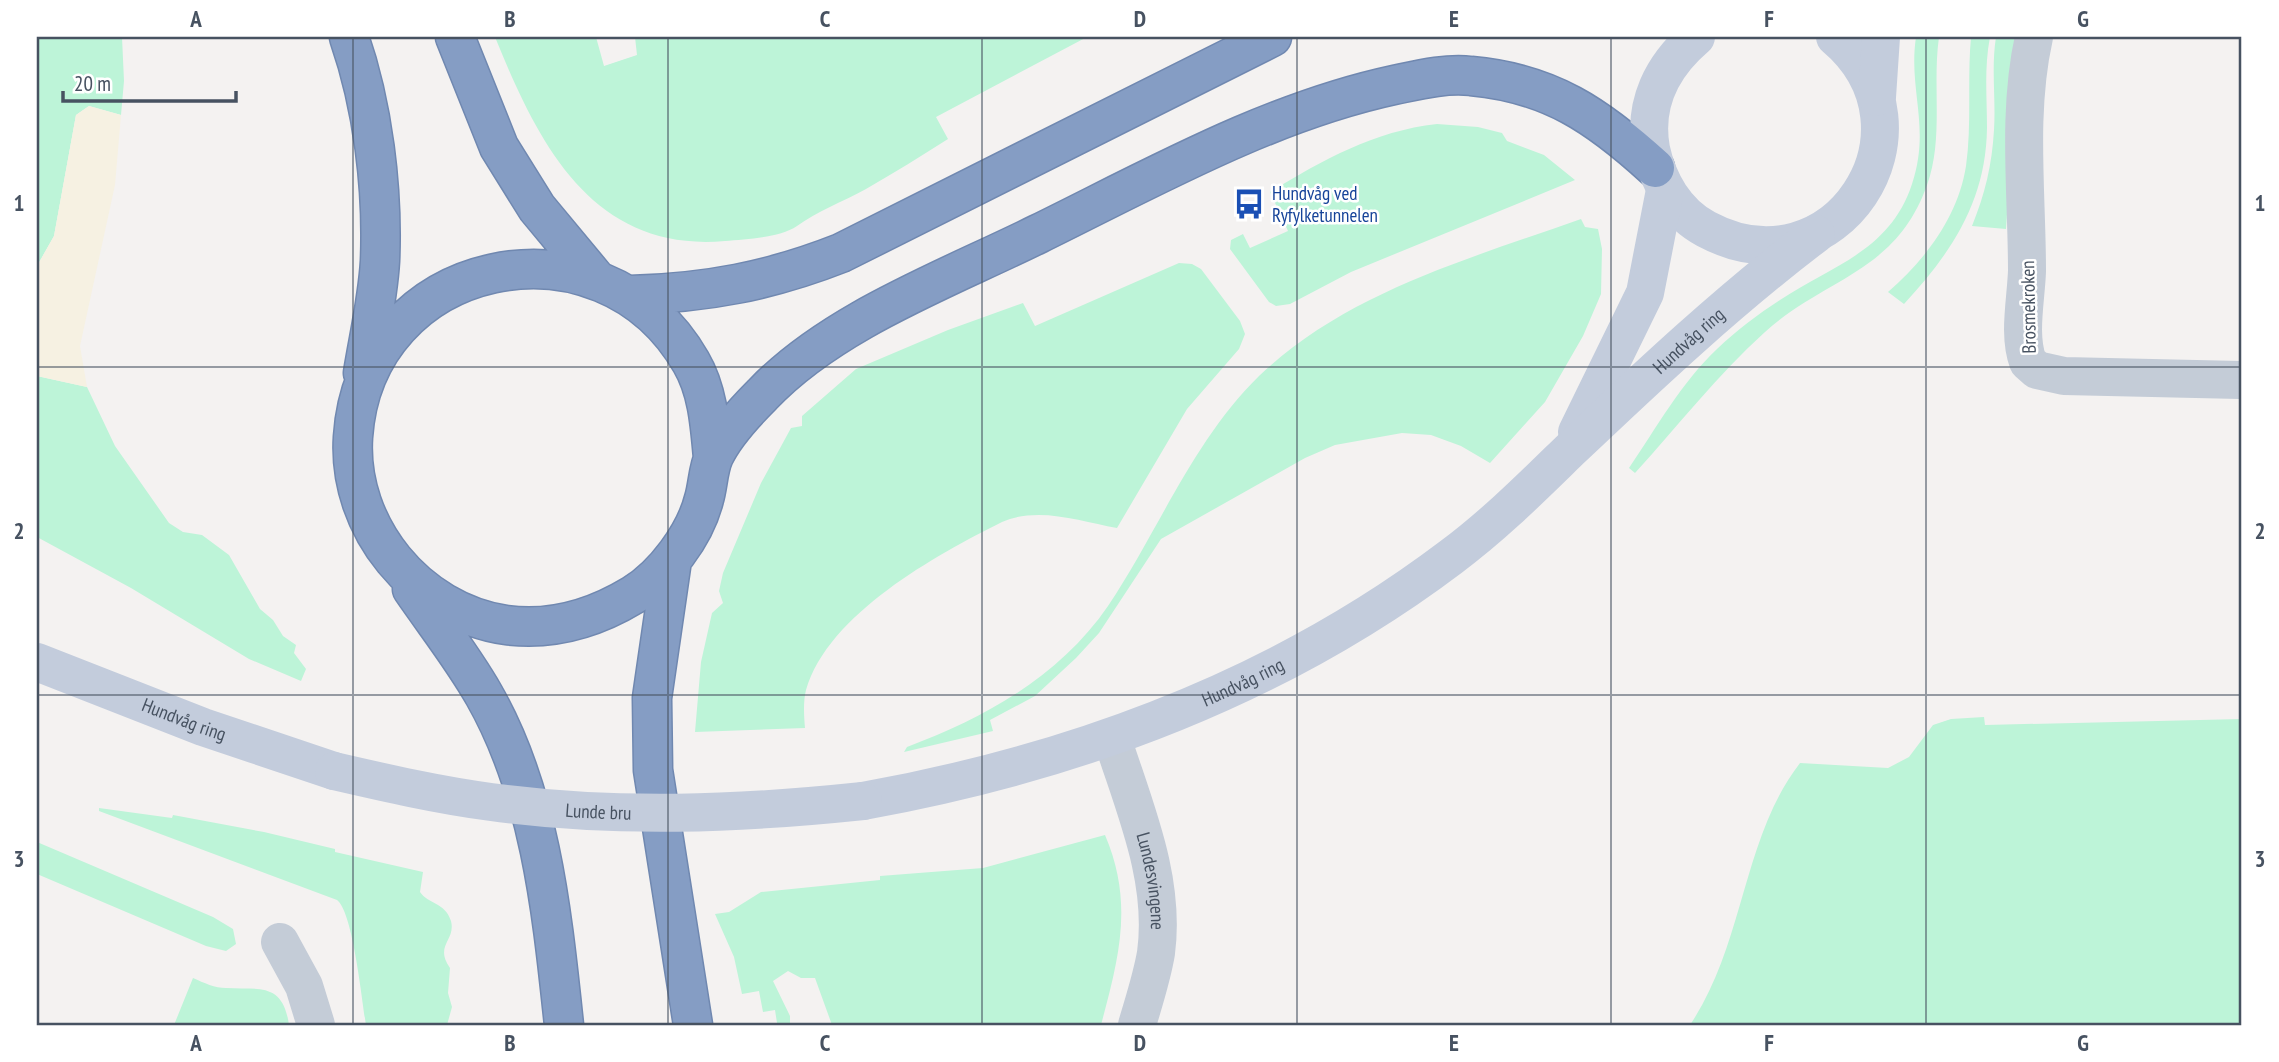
<svg xmlns="http://www.w3.org/2000/svg" width="2279" height="1062" font-family="'PT Sans Narrow',sans-serif">
<rect width="100%" height="100%" fill="#f4f2f1"/>
<path fill="#bdf4d8" d="M 37,37 L 122,37 L 124,81 L 121,115 L 89,106 L 76,115 L 54,236 L 37,266 Z
M 495,37 L 596,37 L 604,66 L 637,55 L 635,37 L 1087,37 L 936,117 L 948,139 C 921,156 894,173 866,189 C 844,201 816,212 797,226 C 779,238 746,239 725,241 C 592,253 538,143 495,37 Z
M 1916,37 L 1939,37 C 1932,86 1944,138 1927,185 C 1896,273 1826,277 1765,332 C 1718,374 1678,426 1635,473 L 1629,468 C 1657,427 1681,383 1717,349 C 1736,331 1758,314 1780,300 C 1833,265 1890,251 1912,184 C 1931,127 1908,90 1916,37 Z
M 1971,37 L 1990,37 C 1984,68 1987,97 1987,128 C 1986,201 1952,252 1904,304 L 1888,292 C 1925,260 1958,217 1966,166 C 1972,124 1967,80 1971,37 Z
M 1996,37 L 2019,37 L 2006,229 L 1972,226 C 1985,194 1992,165 1994,130 C 1996,98 1991,69 1996,37 Z
M 1437,124 L 1478,127 L 1502,133 L 1507,141 L 1544,155 L 1575,180 L 1351,272 L 1290,304 L 1276,306 L 1269,302 L 1230,249 L 1231,240 L 1243,234 L 1250,248 L 1288,231 L 1270,192 C 1323,160 1374,131 1437,124 Z
M 1581,219 L 1585,227 L 1598,229 L 1602,249 L 1601,294 L 1583,336 L 1545,402 L 1490,463 L 1461,446 L 1431,435 L 1402,433 L 1335,445 L 1305,458 L 1161,539 L 1099,633 L 1076,658 L 1035,696 L 990,720 L 993,731 L 904,752 L 907,747 C 985,718 1060,676 1108,606 C 1159,530 1192,442 1259,376 C 1347,292 1469,259 1581,219 Z
M 1179,263 L 1192,264 L 1201,269 L 1240,321 L 1245,334 L 1239,349 L 1187,409 L 1117,528 C 1080,521 1038,506 1002,522 C 936,555 828,614 806,690 C 803,702 804,716 805,728 L 695,732 L 701,662 L 712,613 L 723,603 L 719,591 L 723,573 L 761,483 L 791,428 L 802,426 L 802,416 L 856,369 L 948,330 L 1023,303 L 1035,326 Z
M 37,376 L 87,387 L 115,446 L 169,523 L 183,532 L 202,535 L 229,555 L 260,609 L 273,620 L 283,636 L 296,645 L 294,653 L 306,669 L 301,681 L 249,659 L 131,588 L 37,537 Z
M 1984,717 L 1985,725 L 2242,719 L 2242,1025 L 1690,1025 C 1745,943 1742,838 1800,763 L 1888,768 L 1909,757 L 1933,725 L 1951,719 Z
M 99,808 L 172,818 L 173,815 L 264,832 L 335,849 L 335,852 L 423,872 L 420,892 C 428,904 445,902 451,921 C 456,941 434,945 450,968 L 448,993 L 452,1007 L 447,1025 L 366,1025 C 362,1001 353,912 337,900 L 99,811 Z
M 1105,835 C 1134,903 1119,957 1101,1025 L 832,1025 L 815,978 L 801,978 L 788,971 L 773,981 L 790,1016 L 790,1025 L 769,1025 L 777,1023 L 775,1010 L 763,1012 L 759,991 L 742,994 L 734,957 L 715,914 L 729,912 L 761,892 L 880,880 L 880,876 L 983,868 Z
M 37,842 L 213,917 L 233,929 L 236,944 L 226,951 L 206,946 L 37,874 Z
M 193,978 C 204,983 215,988 226,988 C 258,990 283,981 289,1025 L 174,1025 Z"/>
<path fill="#f6f1e2" d="M 89,106 L 121,115 L 115,185 L 80,346 L 87,387 L 37,376 L 37,266 L 54,236 L 76,115 Z"/>
<g fill="none" stroke-linecap="round" stroke-linejoin="round">
<g stroke="#7088b0" stroke-width="41">
<path id="highway" d="M 349,37 C 373,106 383,188 380,261 C 378,298 369,336 363,373
M 455,37 L 499,147 L 537,208 L 596,279
M 630,295 C 706,293 770,281 841,253 L 1272,37
M 713,458 C 710,425 708,391 691,362 C 601,206 365,257 353,437 C 347,527 417,612 506,625 C 551,631 595,618 633,595 C 664,576 695,535 704,499 C 708,486 708,469 714,456 C 724,435 745,412 762,395 C 832,321 947,279 1038,234 C 1152,178 1269,112 1394,85 C 1418,80 1446,73 1471,76 C 1550,83 1598,116 1655,168
M 672,560 L 652,698 L 653,770 L 693,1025
M 412,589 C 436,624 463,658 484,695 C 541,795 552,913 564,1025"/>
</g>
<g stroke="#c4ccd7" stroke-width="38">
<path d="M 2034,37 C 2017,113 2027,193 2027,271 C 2026,300 2018,335 2028,362 L 2037,370 L 2064,376 L 2240,380"/>
<path id="s1" d="M 1112,738 C 1134,807 1166,879 1156,953 C 1152,977 1144,1001 1137,1025"/>
<path d="M 280,942 L 304,986 L 316,1025"/>
</g>
<g stroke="#c3ccdc" stroke-width="38">
<path d="M 1696,37 C 1662,66 1643,104 1651,149 C 1658,182 1676,213 1706,229 C 1834,298 1945,130 1835,37"/>
<path d="M 1877,97 L 1881,37"/>
<path d="M 1577,432 L 1645,293 L 1665,190"/>
<path id="s2" d="M 37,662 L 203,727 L 334,771"/>
<path id="s3" d="M 863,801 C 1074,763 1279,687 1451,557 C 1494,525 1531,488 1569,451 C 1649,375 1729,300 1816,234"/>
</g>
<use href="#highway" stroke="#859dc4" stroke-width="38"/>
<path stroke="#c3ccdc" stroke-width="38" id="s4" d="M 334,771 C 386,783 438,795 491,802 C 616,819 739,814 863,801"/>
</g>
<path fill="none" stroke="#475261" stroke-width="2" stroke-opacity="0.55" d="M 353,37 L 353,1025M 668,37 L 668,1025M 982,37 L 982,1025M 1297,37 L 1297,1025M 1611,37 L 1611,1025M 1926,37 L 1926,1025M 37,367 L 2242,367M 37,695 L 2242,695"/>
<defs>
<g id="bus-bare" transform="scale(2.415)"><path d="M-5-6H5V4H4V6H2V4H-2V6H-4V4H-5ZM-3.5-4V0h7V-4ZM-3.5 1.2v1.5H-2V1.2ZM2 1.2v1.5H3.5V1.2Z" fill="#1a4fb4" stroke="#fff" stroke-width="2.5" paint-order="stroke"/></g>
</defs>
<g fill-rule="evenodd">
<use href="#bus-bare" x="1249" y="204"/>
</g>
<g text-anchor="middle" stroke-width="5" stroke-linejoin="round" paint-order="stroke">
<g font-size="19" fill="#164399" stroke="#fff" text-anchor="start">
<text x="1272" y="200">Hundvåg ved<tspan x="1272" dy="22">Ryfylketunnelen</tspan></text>
</g>
<g font-size="19" fill="#475261" stroke="#fff">
<text transform="translate(2028 307) rotate(-91)" y="7">Brosmekroken</text>
<text dy="7" stroke="none"><textPath href="#s3" startOffset="964">Hundvåg ring</textPath></text>
<text dy="7" stroke="none"><textPath href="#s3" startOffset="399">Hundvåg ring</textPath></text>
<text dy="7" stroke="none"><textPath href="#s2" startOffset="158">Hundvåg ring</textPath></text>
<text dy="7" stroke="none"><textPath href="#s4" startOffset="268">Lunde bru</textPath></text>
<text dy="7" stroke="none"><textPath href="#s1" startOffset="149">Lundesvingene</textPath></text>
</g>
</g>
<rect width="2279" height="1062" fill="none" stroke="#ffffff" stroke-width="77"/>
<path d="M63 91v10h173v-10" fill="none" stroke="#475261" stroke-width="3.5"/>
<text x="74" y="91" font-size="21" fill="#475261" stroke="#ffffff" stroke-width="5" paint-order="stroke">20 m</text>
<rect x="38" y="38" width="2202" height="986" fill="none" stroke="#475261" stroke-width="2.5"/>
<g font-size="23" text-anchor="middle" font-weight="bold" fill="#475261">
<text x="196" y="27">A</text>
<text x="510" y="27">B</text>
<text x="825" y="27">C</text>
<text x="1140" y="27">D</text>
<text x="1454" y="27">E</text>
<text x="1769" y="27">F</text>
<text x="2083" y="27">G</text>
<text x="19" y="211">1</text>
<text x="2260" y="211">1</text>
<text x="19" y="539">2</text>
<text x="2260" y="539">2</text>
<text x="19" y="867">3</text>
<text x="2260" y="867">3</text>
<text x="196" y="1051">A</text>
<text x="510" y="1051">B</text>
<text x="825" y="1051">C</text>
<text x="1140" y="1051">D</text>
<text x="1454" y="1051">E</text>
<text x="1769" y="1051">F</text>
<text x="2083" y="1051">G</text>
</g>
</svg>
